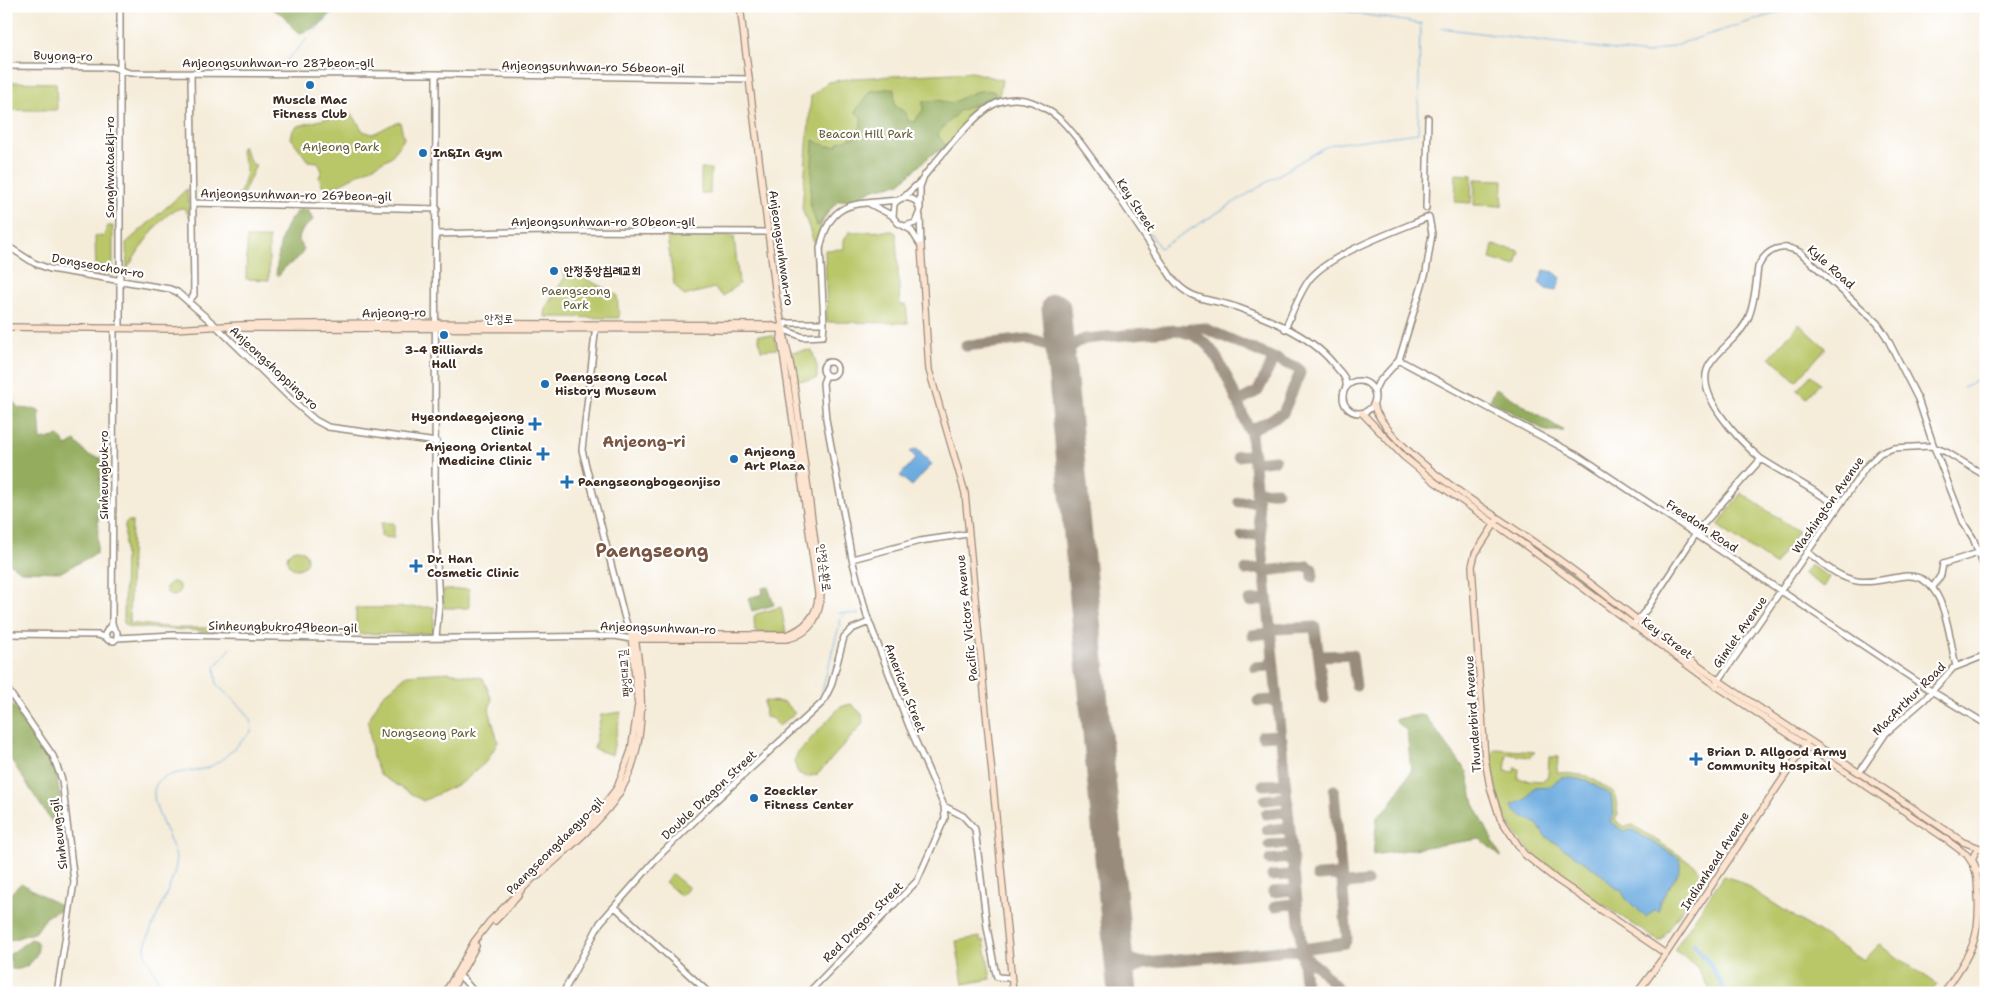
<svg xmlns="http://www.w3.org/2000/svg" width="1992" height="999" font-family="'Shantell Sans','Poor Story',sans-serif">
<rect width="100%" height="100%" fill="#fff"/>
<filter id="ink" filterUnits="userSpaceOnUse"><feTurbulence type="fractalNoise" baseFrequency=".02" numOctaves="2"/><feDisplacementMap in="SourceGraphic" scale="10" xChannelSelector="R" yChannelSelector="G"/><feConvolveMatrix kernelMatrix="1 2 1 2 8 2 1 2 1" color-interpolation-filters="sRGB"/></filter>
<filter id="wash" filterUnits="userSpaceOnUse"><feTurbulence type="fractalNoise" baseFrequency=".0096" numOctaves="4" result="noise"/><feDisplacementMap in="SourceGraphic" scale="20" xChannelSelector="R" yChannelSelector="G"/><feGaussianBlur stdDeviation="1.12" result="paint"/><feColorMatrix in="noise" values="0 0 0 0 0 0 0 0 0 0 0 0 0 0 0 0 0 1.4 0 .05"/><feComposite in="paint" operator="in"/></filter>
<g filter="url(#wash)">
<rect width="100%" height="100%" fill="#f5ecd9"/>
<path fill="#bac769" stroke="#7a7844" d="M 972,72 L 1002,80 L 999,97 L 974,116 L 947,147 L 932,154 L 900,183 L 874,189 L 854,199 L 838,201 C 818,222 821,226 818,254 L 802,208 L 811,96 L 828,82 L 853,78 Z
M 10,82 L 56,83 L 57,110 L 10,110 Z
M 343,114 L 353,115 L 363,131 L 372,134 C 382,131 389,124 400,122 L 404,139 L 391,157 L 330,189 L 322,185 L 319,177 L 322,171 L 318,162 L 308,161 L 291,138 L 293,130 L 298,126 Z
M 243,146 L 251,163 L 256,165 L 240,201 L 235,202 C 247,179 249,174 240,149 Z
M 701,169 L 711,169 L 710,194 L 701,193 Z
M 1456,174 L 1472,175 L 1471,203 L 1455,202 Z
M 1475,179 L 1503,180 L 1502,206 L 1474,205 Z
M 187,189 L 190,217 L 184,208 C 163,207 138,253 127,269 L 126,243 Z
M 108,226 L 113,226 L 113,276 L 96,274 L 95,235 L 103,237 Z
M 892,231 L 896,233 L 900,305 L 906,305 L 908,323 L 827,322 L 825,250 L 844,249 L 844,240 L 849,232 Z
M 669,234 L 734,236 L 739,284 L 723,296 L 714,288 L 684,296 L 674,284 L 667,237 Z
M 247,238 L 269,238 L 269,280 L 246,279 Z
M 1493,245 L 1520,251 L 1516,266 L 1490,259 Z
M 563,270 L 569,270 L 617,295 L 619,318 L 545,317 L 546,307 L 565,277 Z
M 1799,324 L 1826,348 L 1796,381 L 1770,357 Z
M 758,335 L 774,336 L 777,349 L 761,350 Z
M 812,350 L 817,366 L 817,379 L 797,381 L 790,352 Z
M 1811,375 L 1820,383 L 1806,398 L 1797,390 Z
M 1741,493 L 1798,531 L 1775,565 L 1718,526 Z
M 127,521 L 132,521 L 129,623 L 177,628 L 285,628 L 285,630 L 252,630 L 239,633 L 129,627 L 124,623 L 125,524 Z
M 381,523 L 394,523 L 394,538 L 381,537 Z
M287 559a10 10 0 1 1 20 0a10 10 0 1 1-20 0Z
M 1810,565 L 1829,577 L 1823,587 L 1804,574 Z
M166 589a7 7 0 1 1 14 0a7 7 0 1 1-14 0Z
M 469,589 L 469,608 L 443,608 L 443,590 Z
M 434,607 L 434,630 L 432,633 L 356,634 L 296,630 L 296,628 L 356,630 L 356,608 Z
M 781,607 L 786,633 L 755,632 L 754,617 L 756,614 Z
M 448,672 L 483,678 L 492,700 L 489,709 L 498,742 L 487,761 L 463,782 L 423,801 L 380,775 L 373,758 L 368,721 L 382,696 L 407,675 Z
M 764,701 L 784,702 L 795,713 L 779,726 L 771,718 L 765,717 Z
M 851,704 L 862,714 L 863,722 L 860,727 L 818,774 L 807,777 L 798,773 L 794,762 L 797,754 L 840,707 Z
M 621,712 L 612,755 L 594,749 L 601,715 Z
M 1495,749 L 1535,752 L 1530,757 L 1507,754 L 1505,771 L 1514,772 L 1515,768 L 1519,769 L 1518,779 L 1542,781 L 1548,776 L 1549,757 L 1558,757 L 1557,772 L 1588,776 L 1615,793 L 1618,815 L 1615,820 L 1625,827 L 1633,825 L 1696,866 L 1704,877 L 1662,940 L 1659,941 C 1634,925 1610,909 1585,893 C 1526,854 1495,828 1492,753 Z
M 672,874 L 689,888 L 681,896 L 665,882 Z
M 1723,876 L 1739,881 L 1863,961 L 1879,945 L 1937,984 L 1929,993 L 1712,993 L 1695,965 L 1674,950 Z
M 980,937 L 981,941 L 984,940 L 991,979 L 963,984 L 956,941 Z"/>
<path fill="#93ac5d" stroke="#676b3e" d="M 267,6 L 332,6 C 328,23 314,29 298,34 L 283,15 Z
M 894,88 L 895,106 L 906,113 L 908,121 L 914,122 L 923,110 L 923,101 L 939,100 L 950,104 C 964,97 981,85 997,93 L 994,101 L 990,103 L 986,100 L 959,111 L 937,134 L 947,147 L 932,154 L 900,183 L 874,189 L 854,199 L 838,201 L 824,216 L 820,225 L 817,226 L 810,204 L 813,140 L 826,146 L 837,146 L 839,142 L 856,136 L 861,125 L 861,116 L 855,112 L 870,91 Z
M 301,209 L 308,210 L 313,220 L 303,229 L 298,239 L 304,249 C 299,263 285,262 279,276 L 276,274 C 279,250 280,224 301,209 Z
M 1496,388 L 1564,431 L 1546,431 L 1490,400 Z
M 6,394 L 19,408 L 39,410 L 41,440 L 59,436 L 67,446 L 75,441 L 88,455 L 101,458 L 97,553 L 61,572 L 21,571 L 6,561 Z
M 768,587 L 774,605 L 752,611 L 748,598 L 763,594 L 762,588 Z
M 6,695 L 55,768 L 65,824 L 55,827 L 6,752 Z
M 1419,715 L 1425,716 L 1467,772 L 1474,804 L 1501,857 L 1480,839 L 1373,855 L 1377,817 L 1390,805 L 1411,771 L 1407,731 L 1396,722 L 1396,719 Z
M 21,883 L 64,908 L 47,916 L 36,932 L 11,940 L 6,931 L 6,898 Z
M 31,939 L 37,941 C 42,955 27,972 12,969 L 9,955 Z"/>
<path fill="#6dace0" stroke="#546b7f" d="M 1544,270 L 1554,272 L 1561,278 L 1556,291 L 1546,289 L 1539,283 Z
M 914,449 L 921,451 L 920,453 L 932,464 L 912,486 L 900,476 L 916,458 L 910,452 Z
M 1562,777 L 1586,780 L 1611,795 L 1614,814 L 1610,821 L 1623,831 L 1633,830 L 1680,859 L 1680,870 L 1659,903 L 1659,911 L 1654,910 L 1646,917 L 1626,899 L 1621,890 L 1614,887 L 1599,872 L 1545,836 L 1537,824 L 1514,811 L 1512,805 L 1527,799 L 1534,788 L 1549,787 Z"/>
<g fill="none" stroke-linecap="round" stroke-linejoin="round">
<path stroke="#6dace0" stroke-width="1" d="M 1312,6 L 1422,24
M 1440,28 L 1647,54 L 1799,6
M 280,67 L 339,6
M 1148,234 L 1150,233 L 1160,248 L 1321,149 L 1333,144 L 1418,133 L 1420,23
M 1963,387 L 1986,377
M 839,613 L 860,614
M 822,691 L 841,618 L 845,614
M 165,993 L 146,956 L 145,947 C 150,925 179,876 176,858 C 173,838 145,800 157,783 C 166,771 193,772 207,768 C 223,762 238,744 251,732 C 256,714 229,697 217,685 L 215,667 L 231,648"/>
<path stroke="#6dace0" stroke-width="4.5" d="M 1694,944 L 1710,964 L 1726,993"/>
<path stroke="#988b7c" stroke-width="11" d="M 1181,330 L 1204,328 L 1299,369 L 1300,373 L 1283,413 L 1253,429 L 1247,427
M 966,346 L 1028,339 L 1048,345 L 1053,349 L 1060,369
M 1061,375 C 1062,357 1067,345 1085,339 L 1176,330 C 1187,333 1197,335 1205,343 C 1223,358 1240,411 1251,434 L 1306,993
M 1235,399 L 1241,400 L 1258,391 L 1272,362 L 1278,359
M 1238,456 L 1254,454
M 1254,462 L 1275,460
M 1256,492 L 1277,491
M 1239,502 L 1257,501
M 1242,536 L 1261,534
M 1246,570 L 1264,568
M 1265,571 L 1308,566 L 1312,569 L 1313,577
M 1249,601 L 1267,599
M 1270,626 L 1274,629 L 1315,627 L 1324,699
M 1252,635 L 1270,633
M 1319,656 L 1352,655 L 1356,686
M 1255,667 L 1268,666 L 1272,660
M 1258,701 L 1273,700 L 1278,705
M 1262,736 L 1277,735 L 1282,739
M 1263,785 L 1281,784 L 1286,788
M 1265,800 L 1283,798 L 1288,803
M 1266,814 L 1284,812 L 1289,817
M 1267,830 L 1285,828 L 1290,833
M 1269,845 L 1287,843 L 1292,848
M 1270,860 L 1288,858 L 1293,863
M 1272,876 L 1290,875 L 1295,879
M 1317,876 L 1336,875 L 1341,880
M 1341,879 L 1346,884 L 1367,882
M 1273,892 L 1291,890 L 1296,895
M 1275,906 L 1292,904 L 1298,909
M 1117,939 C 1121,953 1129,961 1144,963 L 1128,972 L 1123,993
M 1300,953 L 1319,968 L 1342,993
M 1144,963 L 1302,949 L 1345,943 L 1347,938 L 1334,790"/>
<path stroke="#988b7c" stroke-width="29" d="M 1056,308 L 1122,993"/>
</g>
</g>
<g filter="url(#ink)">
<g fill="none" stroke-linecap="round" stroke-linejoin="round">
<g stroke="#988b7c" stroke-width="8">
<path id="tertiary" d="M 6,66 L 112,67 L 130,73 L 436,74 L 749,79
M 904,197 L 921,181
M 193,203 L 437,209
M 870,204 L 893,216
M 920,208 L 920,187 L 924,176 C 940,157 977,110 999,102 C 1021,93 1044,105 1061,120 C 1078,137 1091,157 1105,177 C 1128,210 1150,244 1172,278 C 1191,303 1212,298 1239,308 C 1274,321 1314,337 1336,367 C 1341,373 1347,378 1346,386
M 1426,208 L 1428,118
M 920,216 L 921,245
M 905,226 L 915,223 L 920,211 L 917,202 C 909,196 901,196 894,204 L 893,217 L 898,223 L 911,230 L 921,246
M 438,234 L 543,231 L 768,232
M 6,245 L 34,263 L 50,269 L 170,289 L 177,292 L 216,326 L 292,400 L 315,420 L 328,427 L 437,442
M 820,247 L 824,323 L 823,336 L 803,337 L 782,329 L 786,323 L 824,323
M 820,249 C 830,198 855,205 898,200
M 189,301 L 194,295 L 191,73
M 596,325 L 582,450 L 624,615 L 627,625 L 634,636
M 114,328 L 112,623 L 114,629
M 120,328 L 120,6
M 1285,329 C 1292,313 1299,294 1309,280 C 1329,254 1398,230 1429,217 L 1432,234 L 1426,272 L 1399,360 L 1378,383 L 1374,392
M 1399,360 L 1578,456 L 1933,692 L 1986,724
M823 369a7 7 0 1 1 14 0a7 7 0 1 1-14 0Z
M 826,375 L 823,383 L 826,419 L 852,559 L 867,616 L 909,726 L 944,806 L 963,816 L 975,829 L 987,927 L 995,970 L 997,977 L 1011,978
M1343 397a16 16 0 1 1 32 0a16 16 0 1 1-32 0Z
M 1839,506 L 1761,459 C 1741,442 1691,392 1710,364 C 1721,347 1742,335 1749,316 C 1755,301 1756,282 1758,267 C 1766,249 1783,242 1801,253 L 1877,323 L 1886,336 L 1918,399 L 1934,447 L 1964,524 L 1973,538 L 1986,572
M 1807,552 C 1823,563 1838,578 1857,581 C 1873,584 1891,577 1907,576 C 1946,574 1949,639 1956,666
M 852,559 L 920,541 L 968,534
M 1933,587 L 1941,575 L 1943,564 L 1978,553
M 1633,625 L 1647,609 L 1699,529 L 1761,459
M 108,629 L 112,628 L 117,632 L 117,638 L 114,641 L 108,640 L 105,634 L 112,623
M 6,634 L 98,635 L 106,638
M 436,637 L 439,606 L 435,518 L 436,74
M 117,638 L 173,635 L 378,639 L 615,636 L 631,639
M 1717,683 L 1866,467 L 1880,453 L 1894,448 L 1931,446 L 1946,452 L 1986,476
M 6,687 L 53,756 L 62,780 L 74,882 L 57,993
M 1859,773 L 1886,733 L 1924,700 L 1953,668 L 1986,655
M 615,907 L 709,993
M 456,974 L 464,980 L 475,993
M 563,993 L 600,923 L 659,856 L 713,803 L 823,702 L 831,686 L 844,637 L 852,629 L 869,622
M 808,993 L 917,881 L 945,818 L 944,806"/>
</g>
<g stroke="#988b7c" stroke-width="8">
<path id="secondary" d="M 921,246 L 929,370 L 965,493 L 1013,993
M 6,327 L 174,329 L 242,325 L 378,323 L 770,325 L 782,329
M 229,328 L 780,329
M 1373,405 C 1395,458 1501,518 1548,552 C 1604,591 1655,636 1711,675 C 1793,732 1880,784 1963,842 L 1980,848
M 1362,413 L 1403,456 L 1435,482 L 1525,545 L 1709,681 L 1940,835 L 1967,855 L 1972,863
M 1496,522 L 1475,554 L 1472,566 L 1485,759 L 1490,787 L 1500,818 L 1524,854 L 1557,880 L 1666,954
M 631,639 L 786,639 C 813,634 822,612 821,587 L 793,377 L 776,296 L 740,6
M 1986,847 L 1977,849 L 1972,859 L 1977,870 L 1986,873
M 538,876 C 564,852 593,829 614,801 C 648,755 644,690 635,638
M 495,921 L 519,895
M 445,993 L 474,942 L 490,921 L 592,820 L 617,788 L 631,751 L 638,705 L 631,635 L 786,635 C 805,629 819,614 818,593 L 781,339 L 782,329
M 450,993 L 476,946
M 1637,993 L 1666,954 L 1806,744
M 1944,993 C 1969,954 1981,943 1978,894 C 1977,885 1978,876 1974,867"/>
</g>
<use href="#tertiary" stroke="#fff" stroke-width="5"/>
<use href="#secondary" stroke="#fde4d0" stroke-width="5.5"/>
</g>
</g>
<g fill="#1f6fb2" stroke="#fff" stroke-width="2">
<circle cx="310" cy="85" r="5"/>
<circle cx="423" cy="153" r="5"/>
<circle cx="554" cy="271" r="5"/>
<circle cx="444" cy="335" r="5"/>
<circle cx="545" cy="384" r="5"/>
<path d="M532.5 416.5h5v5h5v5h-5v5h-5v-5h-5v-5h5z"/>
<path d="M540.5 446.5h5v5h5v5h-5v5h-5v-5h-5v-5h5z"/>
<circle cx="734" cy="459" r="5"/>
<path d="M564.5 474.5h5v5h5v5h-5v5h-5v-5h-5v-5h5z"/>
<path d="M413.5 558.5h5v5h5v5h-5v5h-5v-5h-5v-5h5z"/>
<path d="M1693.5 751.5h5v5h5v5h-5v5h-5v-5h-5v-5h5z"/>
<circle cx="754" cy="798" r="5"/>
</g>
<g text-anchor="middle" stroke-width="4.5" stroke-linejoin="round" paint-order="stroke">
<g font-size="12" fill="#3b2a1e" stroke="#fff">
<text transform="translate(63 56) rotate(1)" y="4">Buyong-ro</text>
<text x="278" y="67">Anjeongsunhwan-ro 287beon-gil</text>
<text transform="translate(593 67) rotate(1)" y="4">Anjeongsunhwan-ro 56beon-gil</text>
<text transform="translate(110 167) rotate(-90)" y="4">Songhwataekji-ro</text>
<text transform="translate(296 195) rotate(1)" y="4">Anjeongsunhwan-ro 267beon-gil</text>
<text transform="translate(1136 205) rotate(57)" y="4">Key Street</text>
<text x="603" y="226">Anjeongsunhwan-ro 80beon-gil</text>
<text transform="translate(781 248) rotate(82)" y="4">Anjeongsunhwan-ro</text>
<text transform="translate(98 266) rotate(10)" y="4">Dongseochon-ro</text>
<text transform="translate(1831 267) rotate(42)" y="4">Kyle Road</text>
<text transform="translate(394 313) rotate(-1)" y="4">Anjeong-ro</text>
<text x="499" y="323">안정로</text>
<text transform="translate(274 368) rotate(43)" y="4">Anjeongshopping-ro</text>
<text transform="translate(104 475) rotate(-90)" y="4">Sinheungbuk-ro</text>
<text transform="translate(1828 505) rotate(-55)" y="4">Washington Avenue</text>
<text transform="translate(1702 526) rotate(34)" y="4">Freedom Road</text>
<text transform="translate(824 568) rotate(83)" y="4">안정순환로</text>
<text transform="translate(967 618) rotate(-96)" y="4">Pacific Victors Avenue</text>
<text transform="translate(283 627) rotate(1)" y="4">Sinheungbukro49beon-gil</text>
<text transform="translate(658 628) rotate(2)" y="4">Anjeongsunhwan-ro</text>
<text transform="translate(1740 632) rotate(-55)" y="4">Gimlet Avenue</text>
<text transform="translate(1667 638) rotate(37)" y="4">Key Street</text>
<text transform="translate(625 673) rotate(-96)" y="4">팽성대교길</text>
<text transform="translate(905 688) rotate(69)" y="4">American Street</text>
<text transform="translate(1909 699) rotate(-45)" y="4">MacArthur Road</text>
<text transform="translate(1473 714) rotate(-94)" y="4">Thunderbird Avenue</text>
<text transform="translate(709 795) rotate(-43)" y="4">Double Dragon Street</text>
<text transform="translate(59 834) rotate(-97)" y="4">Sinheung-gil</text>
<text transform="translate(555 846) rotate(-45)" y="4">Paengseongdaegyo-gil</text>
<text transform="translate(1715 861) rotate(-57)" y="4">Indianhead Avenue</text>
<text transform="translate(863 922) rotate(-45)" y="4">Red Dragon Street</text>
</g>
<g font-size="12" font-weight="bold" fill="#3b2a1e" stroke="#fff" text-anchor="start">
<text x="310" y="104" text-anchor="middle">Muscle Mac<tspan x="310" dy="14">Fitness Club</tspan></text>
<text x="433" y="157">In&amp;In Gym</text>
<text x="564" y="275">안정중앙침례교회</text>
<text x="444" y="354" text-anchor="middle">3-4 Billiards<tspan x="444" dy="14">Hall</tspan></text>
<text x="555" y="381">Paengseong Local<tspan x="555" dy="14">History Museum</tspan></text>
<text x="524" y="421" text-anchor="end">Hyeondaegajeong<tspan x="524" dy="14">Clinic</tspan></text>
<text x="532" y="451" text-anchor="end">Anjeong Oriental<tspan x="532" dy="14">Medicine Clinic</tspan></text>
<text x="744" y="456">Anjeong<tspan x="744" dy="14">Art Plaza</tspan></text>
<text x="578" y="486">Paengseongbogeonjiso</text>
<text x="427" y="563">Dr. Han<tspan x="427" dy="14">Cosmetic Clinic</tspan></text>
<text x="1707" y="756">Brian D. Allgood Army<tspan x="1707" dy="14">Community Hospital</tspan></text>
<text x="764" y="795">Zoeckler<tspan x="764" dy="14">Fitness Center</tspan></text>
</g>
<g font-size="12" fill="#615934" stroke="#fff">
<text x="866" y="138">Beacon Hill Park</text>
<text x="341" y="151">Anjeong Park</text>
<text x="576" y="295">Paengseong<tspan x="576" dy="14">Park</tspan></text>
<text x="429" y="737">Nongseong Park</text>
</g>
<g font-size="15" font-weight="bold" fill="#7a5642" stroke="#fff">
<text x="644" y="447">Anjeong-ri</text>
</g>
<g font-size="18" font-weight="bold" fill="#7a5642" stroke="#fff">
<text x="652" y="557">Paengseong</text>
</g>
</g>
<rect width="1992" height="999" fill="none" stroke="#fff" stroke-width="25"/>
</svg>
